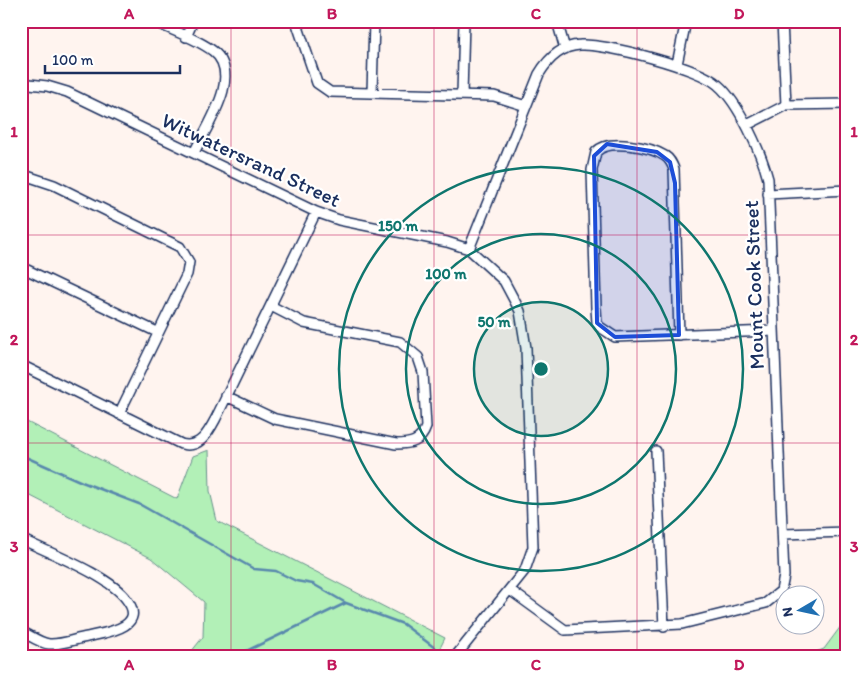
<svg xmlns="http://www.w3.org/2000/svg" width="868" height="678" font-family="Itim,sans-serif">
<rect width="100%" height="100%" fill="#fff4ef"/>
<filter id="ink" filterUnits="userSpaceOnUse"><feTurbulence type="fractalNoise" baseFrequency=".02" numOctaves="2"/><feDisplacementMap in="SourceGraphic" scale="10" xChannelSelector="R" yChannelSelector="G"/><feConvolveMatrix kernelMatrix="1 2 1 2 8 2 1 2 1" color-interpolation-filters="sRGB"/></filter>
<g filter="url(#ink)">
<path fill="#b2f0b7" stroke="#66908a" d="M 21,419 L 177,499 L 193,456 L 209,450 L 210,491 L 217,521 L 445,638 L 436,656 L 187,657 L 203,637 L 204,602 L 151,558 L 21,491 Z
M 847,618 L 847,657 L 802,657 L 824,649 Z"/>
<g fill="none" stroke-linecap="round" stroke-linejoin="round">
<path stroke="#5888ad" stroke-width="2.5" d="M 21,455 L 82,482 L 139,504 L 254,569 L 276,571 L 296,581 L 313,584 L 346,603
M 234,657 L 346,603 L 403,624 L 439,651
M 834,657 L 847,642"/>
<g stroke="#1b2f5e" stroke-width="12">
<path id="street" d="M 153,21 C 173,31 196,38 213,51 C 244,75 206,127 194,153
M 296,21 L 317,83 L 330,92 L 494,96 L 526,106
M 557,21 L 565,49
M 186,37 L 193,21
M 677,64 L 686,21
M 21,83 L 47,86 L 67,92 L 316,212 L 339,220 L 447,242 L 469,249 L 504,281 L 520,311 L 526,348 L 533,547 L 525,570 L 455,657
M 372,93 L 374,21
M 462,95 L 464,21
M 786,105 L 847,104
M 747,125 L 786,105 L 782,21
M 21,174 L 54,185 L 180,247 L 189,262 L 187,274 L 119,414
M 768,194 L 847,190
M 469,249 L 539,74 C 548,59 561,46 580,45 C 605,43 700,68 718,85 C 739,103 761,152 768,179 L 784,576 L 781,591 L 766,603 L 682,624 L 565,630 L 510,590
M 21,267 L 157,332
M 679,335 L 674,169 C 672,164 670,159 665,156 C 651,147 608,138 596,152 L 592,170 L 596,308 L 597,323 L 600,327 L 615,337 L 773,331
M 21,365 L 181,444 C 200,449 208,433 216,418 L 316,212
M 226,396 L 275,419 L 396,444 C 411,444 421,442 426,427 L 423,372 L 418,357 L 400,342 L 304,323 L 271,306
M 656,451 L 664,627
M 783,534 L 847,532
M 21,539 C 49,553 109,575 127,600 C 148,628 103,633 87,637 C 75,639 61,645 49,644 C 40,643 29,635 21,631"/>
</g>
<use href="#street" stroke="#fff" stroke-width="9"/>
</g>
</g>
<path fill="#1d4ed8" fill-opacity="0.2" stroke="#1d4ed8" stroke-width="4" stroke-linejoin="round" d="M 607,144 L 657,152 L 670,162 L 675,183 L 679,335 L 615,337 L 597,323 L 594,156 Z"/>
<path fill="none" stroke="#c2185b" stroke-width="1" stroke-opacity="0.55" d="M 231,21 L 231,657M 434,21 L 434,657M 637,21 L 637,657M 21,235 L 847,235M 21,443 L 847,443"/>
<circle cx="541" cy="369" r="67" fill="#0f766e" fill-opacity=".12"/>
<g fill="none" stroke="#0f766e" stroke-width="2.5">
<circle cx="541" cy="369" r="67"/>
<circle cx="541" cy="369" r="135"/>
<circle cx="541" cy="369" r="202"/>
</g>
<g text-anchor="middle" stroke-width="4.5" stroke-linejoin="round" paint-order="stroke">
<g font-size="21" fill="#1b2f5e" stroke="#fff">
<text transform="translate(251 160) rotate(25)" y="7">Witwatersrand Street</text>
<text transform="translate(754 285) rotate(-92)" y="7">Mount Cook Street</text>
</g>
</g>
<circle cx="541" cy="369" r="8" fill="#0f766e" stroke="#fff" stroke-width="2.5"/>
<g font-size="15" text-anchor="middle" font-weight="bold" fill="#0f766e" stroke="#fff" stroke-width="4.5" stroke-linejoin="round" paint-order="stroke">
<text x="398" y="231">150 m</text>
<text x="446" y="279">100 m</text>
<text x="494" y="327">50 m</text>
</g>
<rect width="868" height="678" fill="none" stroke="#fff" stroke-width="55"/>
<g transform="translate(800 610) rotate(261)"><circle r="24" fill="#ffffff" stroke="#a4acbf"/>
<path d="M0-4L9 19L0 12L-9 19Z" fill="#1f6fb2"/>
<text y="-8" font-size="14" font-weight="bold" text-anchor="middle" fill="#1b2f5e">N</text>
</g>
<path d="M45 65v8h135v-8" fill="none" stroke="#1b2f5e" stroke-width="2.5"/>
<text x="52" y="65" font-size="15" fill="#1b2f5e" stroke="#ffffff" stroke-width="4" paint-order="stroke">100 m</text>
<rect x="28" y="28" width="812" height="622" fill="none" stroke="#c2185b" stroke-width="2"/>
<g font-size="16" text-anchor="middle" font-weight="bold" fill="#c2185b">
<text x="129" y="19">A</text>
<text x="332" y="19">B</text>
<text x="536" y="19">C</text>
<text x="739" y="19">D</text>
<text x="14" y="137">1</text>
<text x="854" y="137">1</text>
<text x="14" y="345">2</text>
<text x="854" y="345">2</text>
<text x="14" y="552">3</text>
<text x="854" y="552">3</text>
<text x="129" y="670">A</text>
<text x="332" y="670">B</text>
<text x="536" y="670">C</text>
<text x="739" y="670">D</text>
</g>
</svg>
